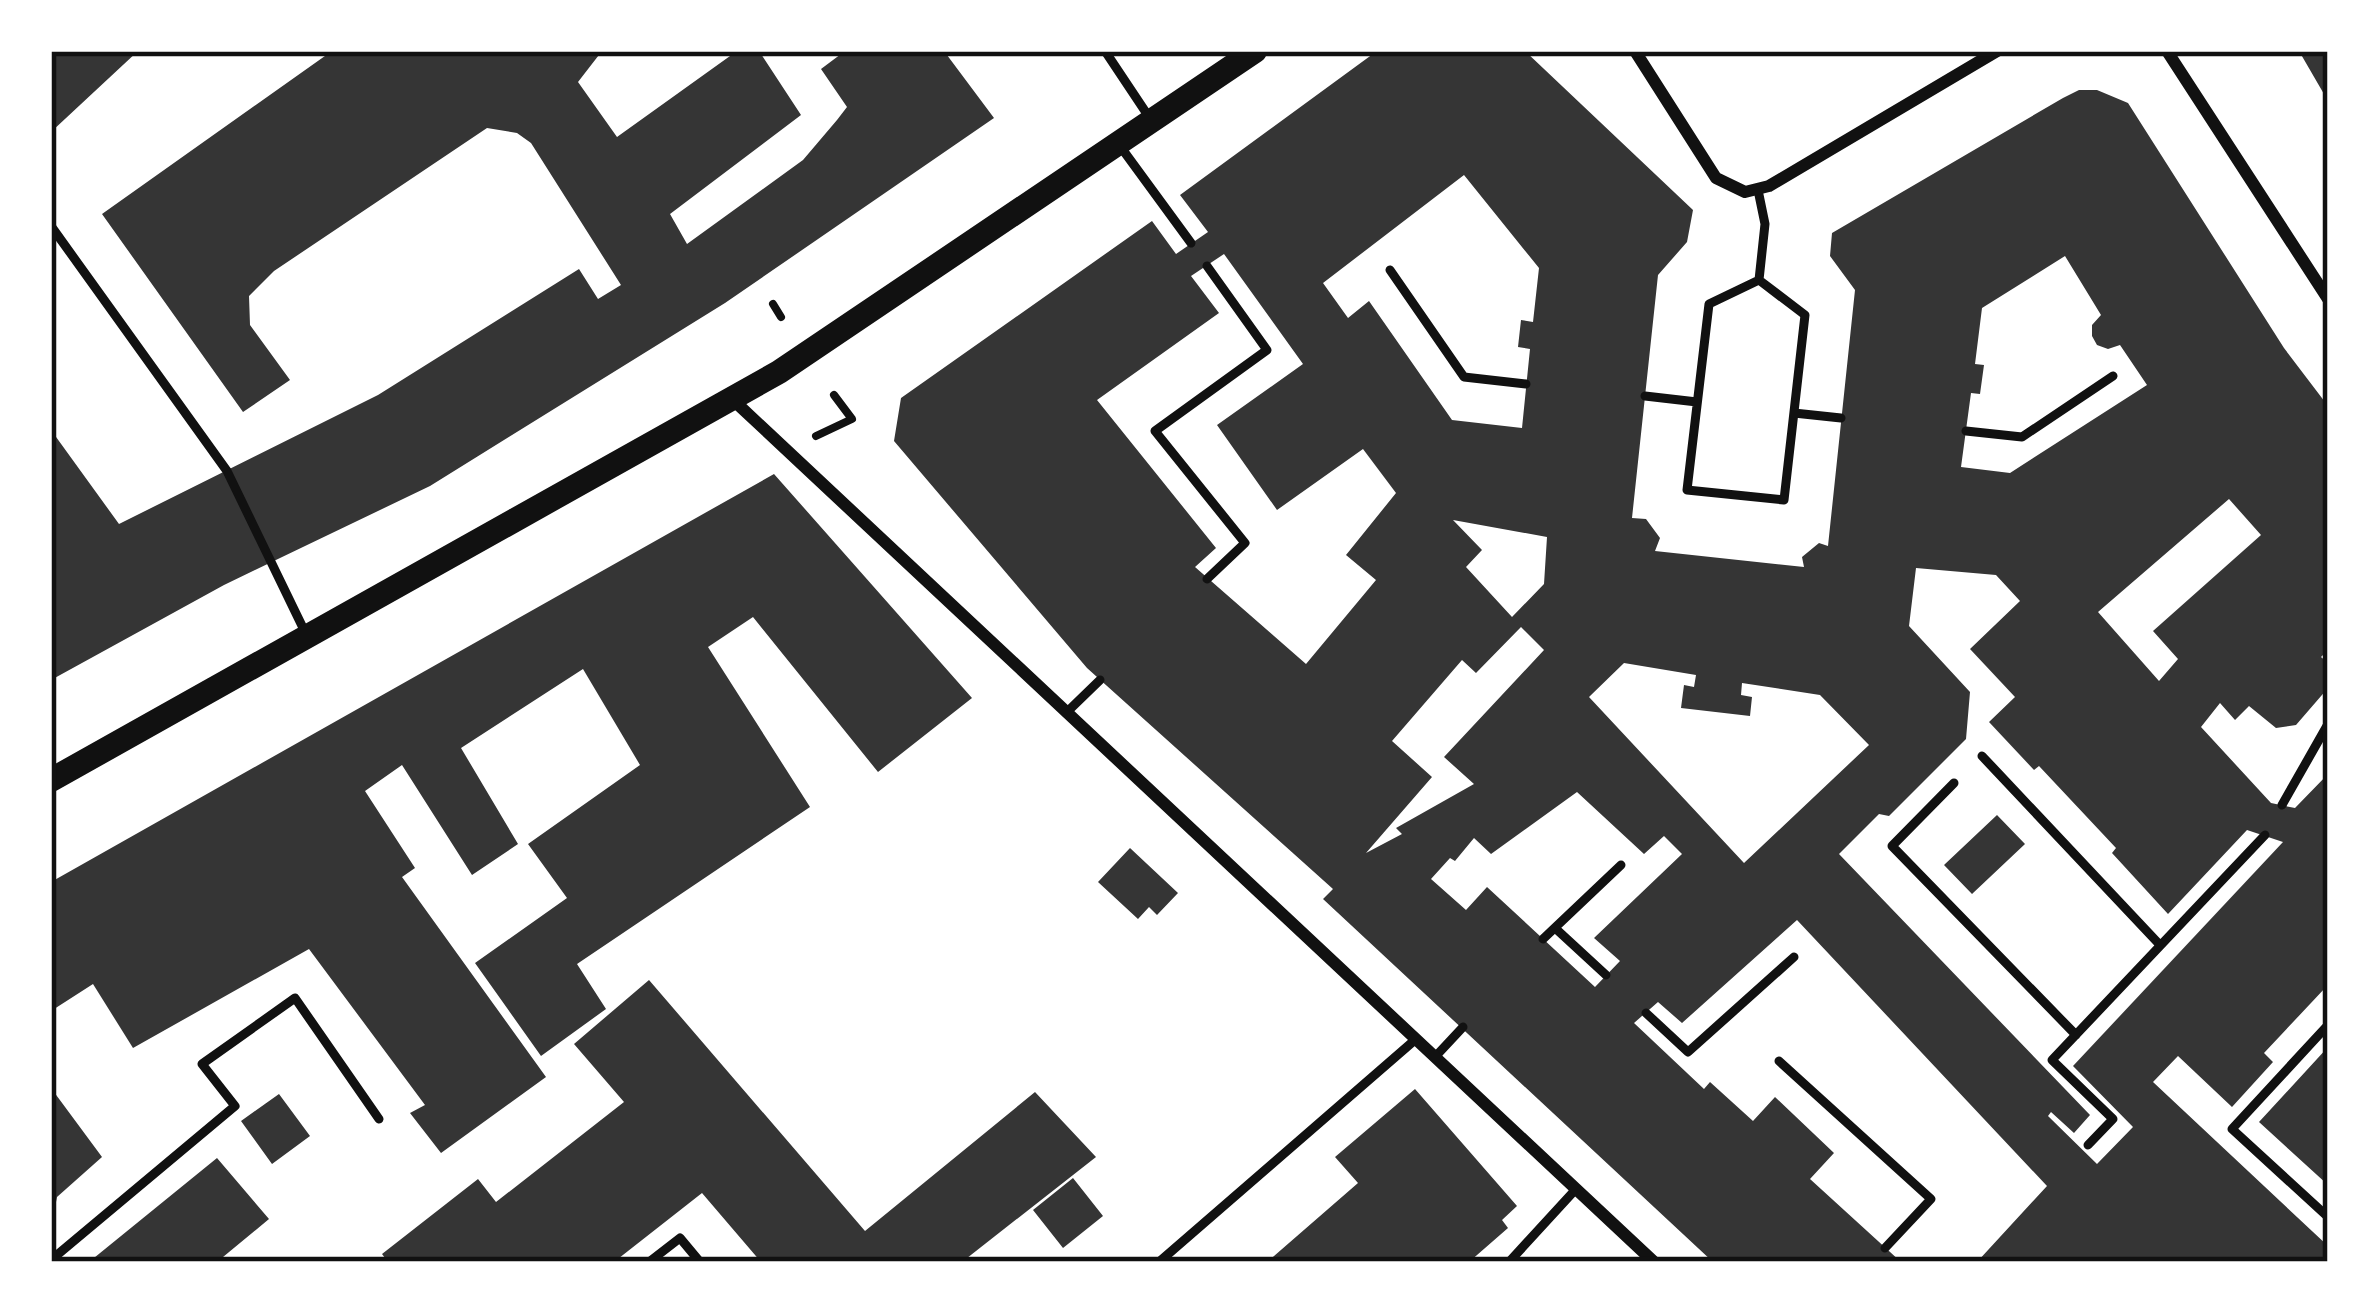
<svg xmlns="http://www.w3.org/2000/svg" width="2379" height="1313" font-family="'Open Sans',sans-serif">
<rect width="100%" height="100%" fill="#fff"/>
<path fill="#353535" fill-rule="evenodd" d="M 51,51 L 138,51 L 51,132 Z
M 332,51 L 602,51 L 578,82 L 617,137 L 737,51 L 759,51 L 801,115 L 670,214 L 687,244 L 803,160 L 837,120 L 847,107 L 821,69 L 845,51 L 944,51 L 994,118 L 725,303 L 430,486 L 224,585 L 51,680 L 51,430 L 119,524 L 378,395 L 579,269 L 598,299 L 621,285 L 531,143 L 517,133 L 487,128 L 274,271 L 249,296 L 250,325 L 290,380 L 243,412 L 102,214 Z
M 1377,51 L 1525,51 L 1693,210 L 1687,242 L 1658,275 L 1632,518 L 1646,519 L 1660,538 L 1655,551 L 1804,567 L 1802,557 L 1819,543 L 1828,546 L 1855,290 L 1830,256 L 1832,233 L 2063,98 L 2079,90 L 2097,90 L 2128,103 L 2284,348 L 2328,406 L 2328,650 L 2321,657 L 2328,663 L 2328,688 L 2296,725 L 2276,728 L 2249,706 L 2235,720 L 2220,703 L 2201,727 L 2271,803 L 2295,808 L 2328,774 L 2328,989 L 2326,987 L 2264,1053 L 2273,1062 L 2232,1107 L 2178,1056 L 2153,1082 L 2328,1246 L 2328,1262 L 1977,1262 L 2047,1186 L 1797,920 L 1682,1023 L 1658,1002 L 1634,1023 L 1704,1089 L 1710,1082 L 1753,1121 L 1775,1097 L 1834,1153 L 1810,1179 L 1901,1262 L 1713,1262 L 1323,899 L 1333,889 L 1087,668 L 894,441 L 901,398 L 1152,221 L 1176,254 L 1208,232 L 1180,195 ZM 1464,175 L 1539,268 L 1533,322 L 1521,320 L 1518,347 L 1530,349 L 1522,428 L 1452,420 L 1369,301 L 1348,318 L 1323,283 ZM 1224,254 L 1303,364 L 1217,425 L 1277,510 L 1363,449 L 1396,493 L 1346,555 L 1376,580 L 1306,664 L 1195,567 L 1216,548 L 1097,400 L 1219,313 L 1191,276 ZM 2065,256 L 2101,315 L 2092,325 L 2092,336 L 2097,345 L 2108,349 L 2120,345 L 2147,385 L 2010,473 L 1961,467 L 1971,393 L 1980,394 L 1984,365 L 1975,364 L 1982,308 ZM 2229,499 L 2261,535 L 2153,631 L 2178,659 L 2159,681 L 2098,612 ZM 1453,520 L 1547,537 L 1544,584 L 1512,617 L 1466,567 L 1482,550 ZM 1916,568 L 1996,575 L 2020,601 L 1970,649 L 2015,697 L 1989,722 L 2034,770 L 2039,766 L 2116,848 L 2112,853 L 2168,914 L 2247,830 L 2283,842 L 2073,1066 L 2133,1127 L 2097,1164 L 2048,1116 L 2051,1112 L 2074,1133 L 2090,1115 L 1839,854 L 1879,814 L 1889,816 L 1966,739 L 1970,692 L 1909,626 ZM 1521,627 L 1544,650 L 1444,757 L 1474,784 L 1396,828 L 1402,834 L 1366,853 L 1432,777 L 1392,741 L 1462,660 L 1476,673 ZM 1624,663 L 1696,675 L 1694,687 L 1684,685 L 1681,708 L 1750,716 L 1752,697 L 1741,695 L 1742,683 L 1820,695 L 1869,745 L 1744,863 L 1589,697 ZM 1577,792 L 1644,854 L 1664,836 L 1682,854 L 1594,938 L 1620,961 L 1595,987 L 1487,887 L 1466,910 L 1431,879 L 1450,858 L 1455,861 L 1474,838 L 1491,854 Z
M 2299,51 L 2328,51 L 2328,101 Z
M 774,474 L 972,698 L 878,772 L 753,617 L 708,647 L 810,807 L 577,964 L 606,1009 L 541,1056 L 475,963 L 567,898 L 528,844 L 640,765 L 583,669 L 461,748 L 518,844 L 472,875 L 402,765 L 365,791 L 415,868 L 402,877 L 546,1077 L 441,1153 L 410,1113 L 425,1105 L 309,949 L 133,1048 L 93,984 L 51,1011 L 51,882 Z
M 1997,815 L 2025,844 L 1972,894 L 1944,865 Z
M 1130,848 L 1178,893 L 1157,915 L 1149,907 L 1138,919 L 1098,882 Z
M 649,980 L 865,1231 L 1035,1092 L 1096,1157 L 962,1262 L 761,1262 L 702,1193 L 614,1262 L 388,1262 L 382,1254 L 478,1179 L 496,1202 L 624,1102 L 574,1044 Z
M 2328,1047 L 2328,1185 L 2259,1122 Z
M 51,1088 L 102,1157 L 57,1197 L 53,1217 Z
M 1415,1089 L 1517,1206 L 1502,1220 L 1508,1228 L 1469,1262 L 1267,1262 L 1358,1183 L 1335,1157 Z
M 279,1094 L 310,1136 L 272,1164 L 241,1121 Z
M 217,1158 L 269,1219 L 223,1257 L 227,1262 L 89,1262 Z
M 1073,1178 L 1103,1216 L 1063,1248 L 1033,1210 Z"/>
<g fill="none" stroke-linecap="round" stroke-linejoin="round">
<path stroke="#111" stroke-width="8" d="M 773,304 L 781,317
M 816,436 L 852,419 L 834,395"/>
<path stroke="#111" stroke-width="9" d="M 1105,51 L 1149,117
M 1120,146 L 1191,243
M 1758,190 L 1765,224 L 1759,280
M 51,226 L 227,471 L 305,632
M 1207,266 L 1267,350 L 1155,431 L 1245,543 L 1207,579
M 1390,270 L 1464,377 L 1526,384
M 1759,280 L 1805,315 L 1784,500 L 1687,490 L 1709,304 Z
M 1645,396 L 1697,402
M 1794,413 L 1841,418
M 1966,431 L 2022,437 L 2113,376
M 1067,712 L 1100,680
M 1982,756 L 2160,945
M 1954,783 L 1892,846 L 2076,1035
M 2282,805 L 2328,724
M 1555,928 L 1606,975
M 1543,939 L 1621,865
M 1646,1013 L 1688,1052 L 1794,957
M 2328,1025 L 2232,1129 L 2328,1217
M 1435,1057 L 1463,1027
M 1779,1061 L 1931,1199 L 1885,1248
M 2088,1145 L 2113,1119 L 2052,1060 L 2265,835
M 51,1260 L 235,1106 L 202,1064 L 295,998 L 379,1119
M 649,1262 L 680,1238 L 700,1262
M 1159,1262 L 1416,1039
M 1509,1262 L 1576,1189"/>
<path stroke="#111" stroke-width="12" d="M 1635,51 L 1716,178 L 1745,192 L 1769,186 L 1997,51
M 2167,51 L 2328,299
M 731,398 L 1654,1262"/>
<path stroke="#111" stroke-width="24" d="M 51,780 L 779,372 L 1255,51"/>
</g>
<rect width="2379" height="1313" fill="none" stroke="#ffffff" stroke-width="108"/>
<rect x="54" y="54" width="2271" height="1205" fill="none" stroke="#111" stroke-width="4.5"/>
</svg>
